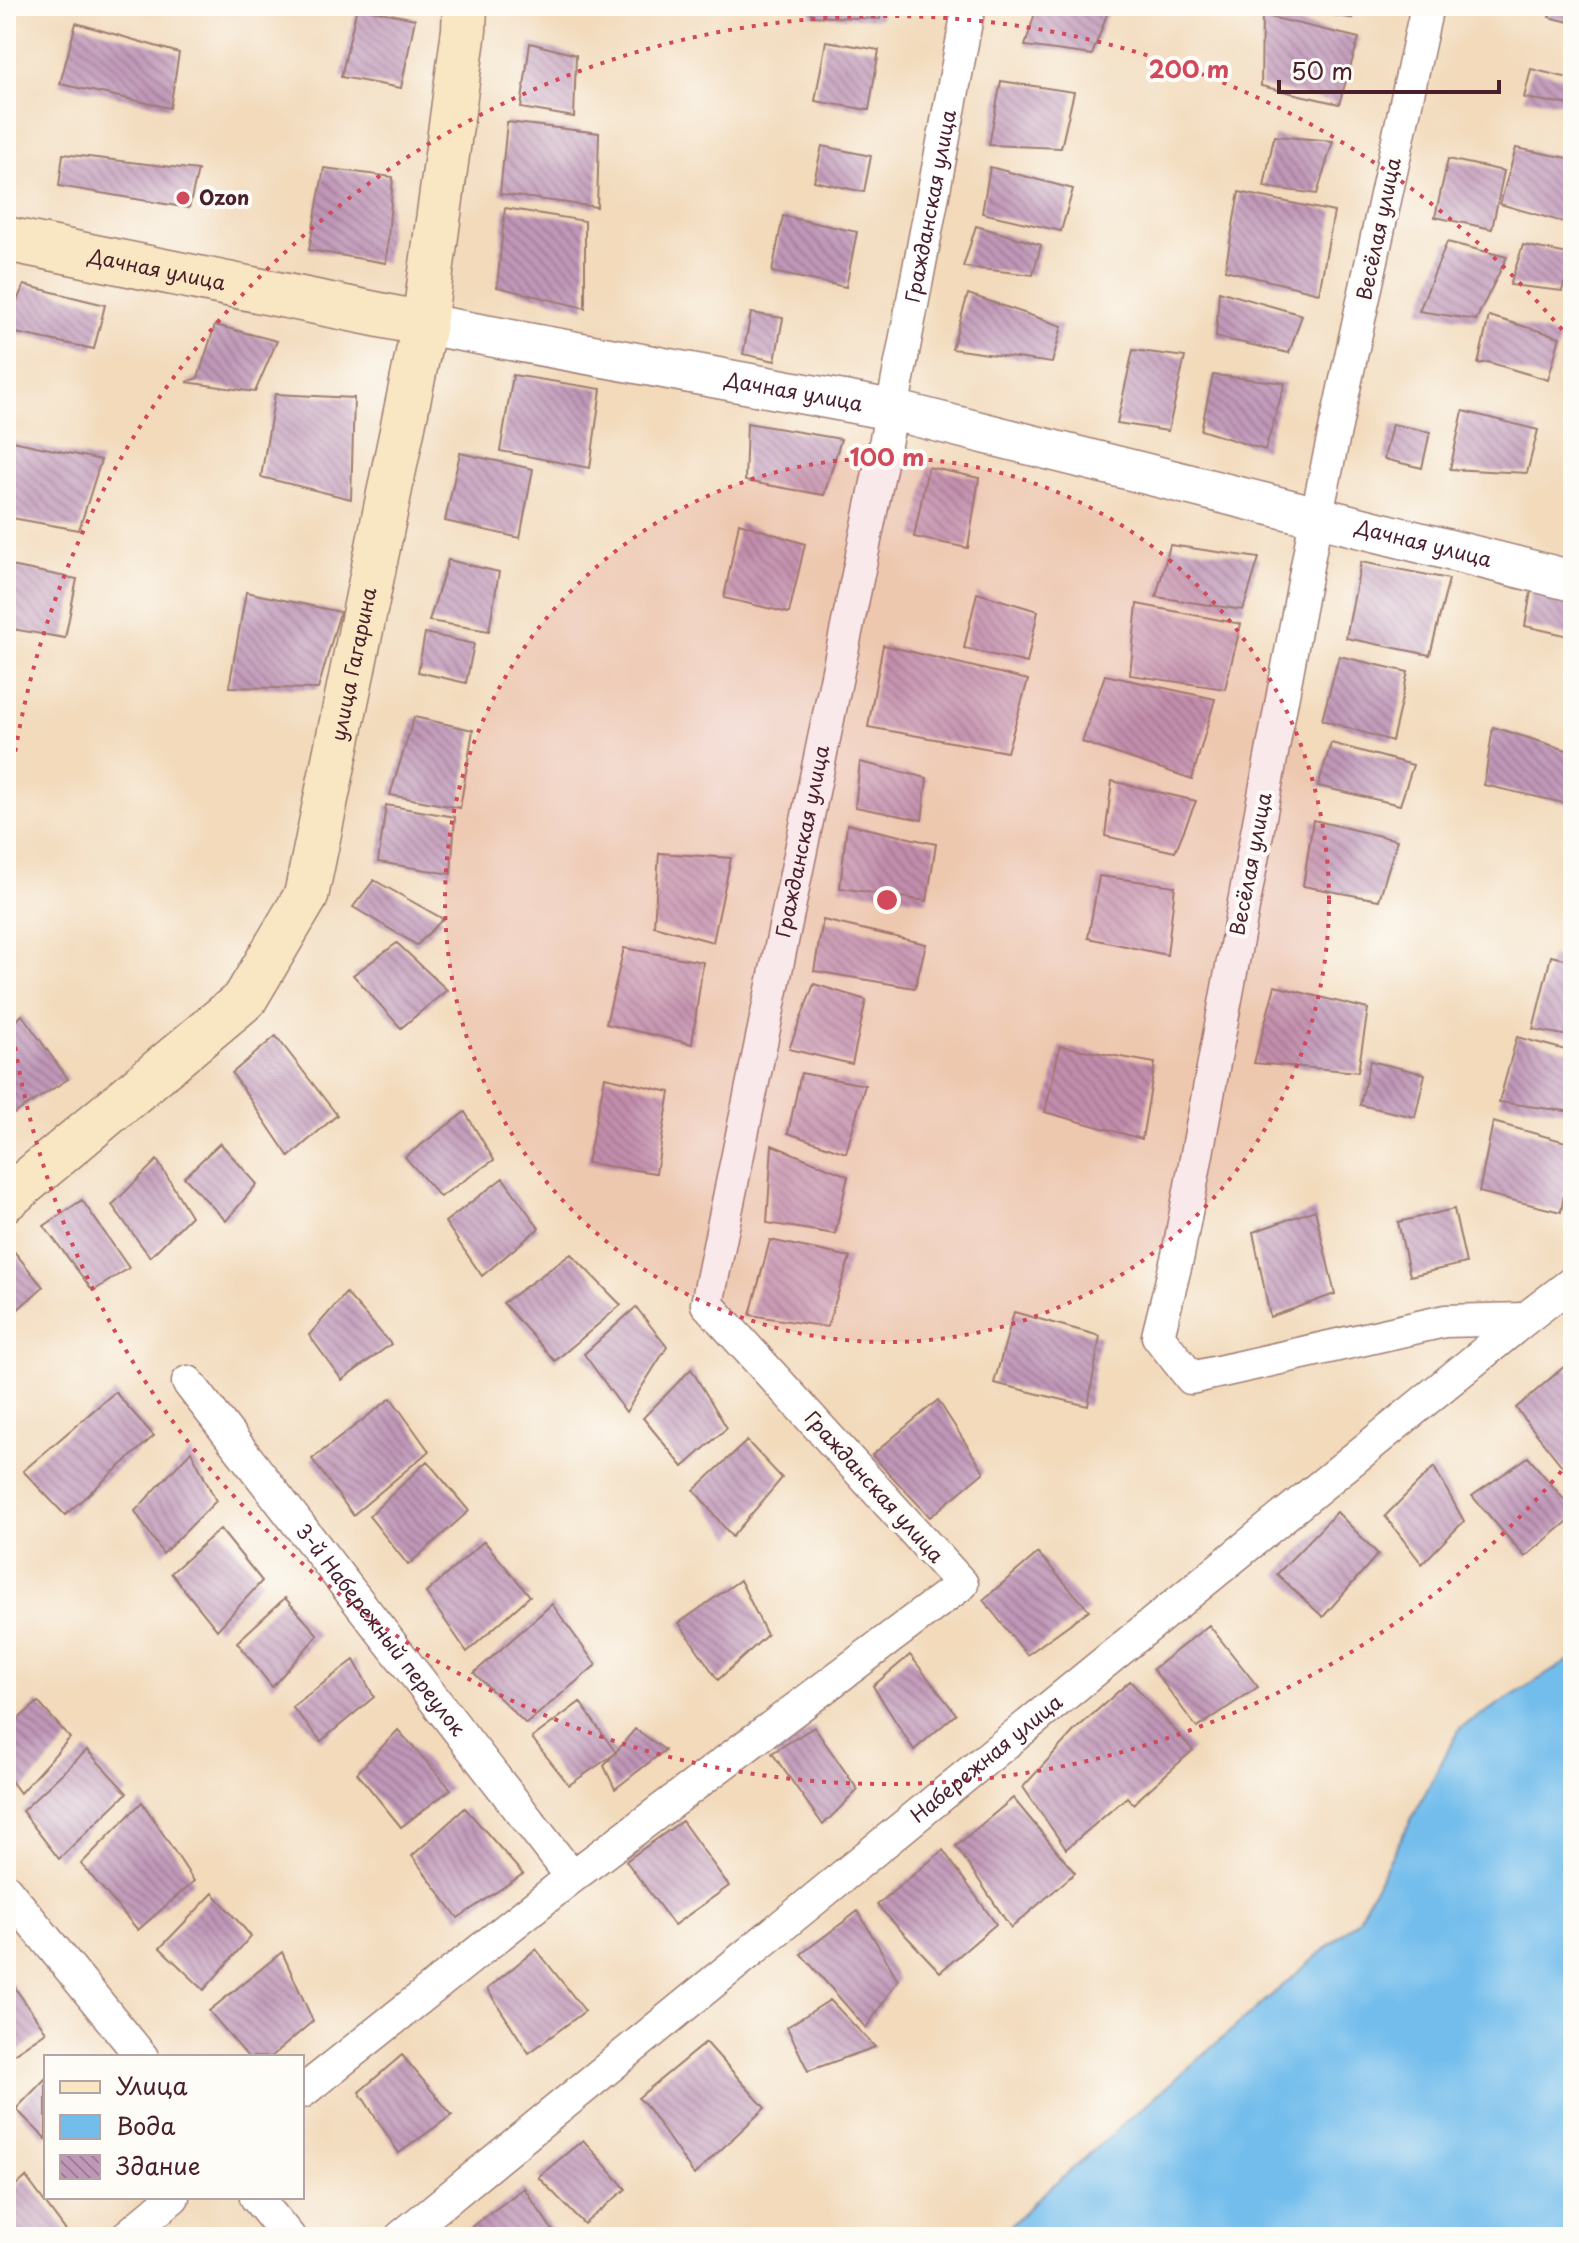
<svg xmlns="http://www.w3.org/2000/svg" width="1579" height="2243" font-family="'Playpen Sans',sans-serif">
<defs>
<pattern id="building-back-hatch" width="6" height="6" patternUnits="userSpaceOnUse" patternTransform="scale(2)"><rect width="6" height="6" fill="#c097b8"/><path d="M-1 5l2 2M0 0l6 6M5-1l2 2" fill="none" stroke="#9e7b96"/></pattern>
</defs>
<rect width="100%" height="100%" fill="#fdfcf7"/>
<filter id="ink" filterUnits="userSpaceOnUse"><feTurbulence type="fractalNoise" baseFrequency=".0125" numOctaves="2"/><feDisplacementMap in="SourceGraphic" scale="16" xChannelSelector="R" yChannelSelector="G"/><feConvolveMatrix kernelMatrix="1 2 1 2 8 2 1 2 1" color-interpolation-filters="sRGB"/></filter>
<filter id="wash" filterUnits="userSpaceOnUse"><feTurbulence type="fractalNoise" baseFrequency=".006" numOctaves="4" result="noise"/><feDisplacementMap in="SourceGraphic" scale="32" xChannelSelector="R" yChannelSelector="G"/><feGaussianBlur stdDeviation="1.8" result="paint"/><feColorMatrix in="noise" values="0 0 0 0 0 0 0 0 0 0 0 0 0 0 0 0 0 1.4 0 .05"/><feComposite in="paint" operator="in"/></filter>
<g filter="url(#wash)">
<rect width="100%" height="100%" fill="#f2dabb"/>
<path fill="#73bdec" stroke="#5e6e8c" stroke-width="2" d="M 1573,1658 L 1573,2237 L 999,2237 L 1033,2203 L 1357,1921 L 1460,1728 Z"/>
<g id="blocks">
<path fill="url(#building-back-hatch)" d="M 812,6 L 881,6 L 880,19 L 811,16 Z
M 1037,6 L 1110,6 L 1092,55 L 1025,46 Z
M 1287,6 L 1355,6 L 1352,18 L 1287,8 Z
M 1552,6 L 1573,6 L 1573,23 L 1549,17 Z
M 357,7 L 415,19 L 401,88 L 341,77 Z
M 1262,15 L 1359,38 L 1339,104 L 1261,86 Z
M 76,23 L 179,53 L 170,108 L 60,84 Z
M 826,41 L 879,50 L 869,110 L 815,101 Z
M 530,43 L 576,55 L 574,117 L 521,108 Z
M 1531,69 L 1573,79 L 1573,105 L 1524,98 Z
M 1001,81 L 1074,92 L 1061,148 L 989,145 Z
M 507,122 L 599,133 L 597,207 L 500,194 Z
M 1274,136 L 1333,141 L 1317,194 L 1264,187 Z
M 822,146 L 871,156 L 864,192 L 814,181 Z
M 1516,148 L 1573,159 L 1573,225 L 1500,204 Z
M 63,154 L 198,170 L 189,208 L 59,186 Z
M 1448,159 L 1504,171 L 1492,229 L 1435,217 Z
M 990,167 L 1073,189 L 1061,231 L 982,213 Z
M 324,168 L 393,177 L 386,263 L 309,250 Z
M 1239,192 L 1334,212 L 1319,293 L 1225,270 Z
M 505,208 L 585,221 L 585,308 L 497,287 Z
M 783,216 L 857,232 L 846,287 L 772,272 Z
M 976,226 L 1041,245 L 1033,275 L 963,267 Z
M 1447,242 L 1507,257 L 1476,320 L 1419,311 Z
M 1523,245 L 1573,255 L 1562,291 L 1510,285 Z
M 24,285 L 105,305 L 94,349 L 6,331 L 6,325 Z
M 1219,291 L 1302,315 L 1289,353 L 1216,337 Z
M 968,294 L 1062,326 L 1052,363 L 952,349 Z
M 751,313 L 783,318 L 775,361 L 743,354 Z
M 1489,316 L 1560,337 L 1548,380 L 1488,362 L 1478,364 Z
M 215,325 L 277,341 L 255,392 L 186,382 L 198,378 Z
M 1133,350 L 1185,357 L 1168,431 L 1117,423 Z
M 513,375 L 601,389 L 590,468 L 500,451 Z
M 1213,375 L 1285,383 L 1265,450 L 1201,430 Z
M 275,394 L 354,398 L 351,499 L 261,477 Z
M 1463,411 L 1538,430 L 1527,473 L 1450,469 Z
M 747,423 L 841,439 L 824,495 L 745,481 Z
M 1392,424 L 1430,432 L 1422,468 L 1384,459 Z
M 8,440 L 101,460 L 79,530 L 6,517 L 6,456 Z
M 460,453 L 533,469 L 520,538 L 445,521 Z
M 928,467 L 979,478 L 968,548 L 914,537 Z
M 739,523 L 805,544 L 789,613 L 724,598 Z
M 1170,545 L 1259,558 L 1243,610 L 1156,597 Z
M 448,560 L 499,572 L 489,631 L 429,621 Z
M 1361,562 L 1449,579 L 1430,655 L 1346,638 Z
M 6,565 L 77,579 L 65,638 L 6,628 Z
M 1531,591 L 1573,600 L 1573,637 L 1525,626 Z
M 246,592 L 340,612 L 318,689 L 229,687 Z
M 977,593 L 1038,611 L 1027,663 L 964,648 Z
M 1137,604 L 1241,624 L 1225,689 L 1130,675 Z
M 425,633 L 474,644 L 466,683 L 418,672 Z
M 883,645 L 1028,680 L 1007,752 L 868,727 Z
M 1339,656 L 1408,672 L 1392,741 L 1322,720 Z
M 1105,675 L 1215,699 L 1192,779 L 1082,742 Z
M 414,717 L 473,730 L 460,808 L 390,795 Z
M 1493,727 L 1573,752 L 1573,805 L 1484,785 Z
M 1331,743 L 1413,765 L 1400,805 L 1318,786 Z
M 860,762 L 927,778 L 922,820 L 855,807 Z
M 1112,781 L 1196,801 L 1175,852 L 1105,836 Z
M 386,805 L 455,817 L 451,874 L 378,862 Z
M 1313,820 L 1397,840 L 1379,900 L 1303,886 Z
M 847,824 L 936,844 L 927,901 L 840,888 Z
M 659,853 L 731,858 L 713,942 L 654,926 Z
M 1099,876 L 1175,886 L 1167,955 L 1088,938 Z
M 374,880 L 443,919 L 417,945 L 353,907 Z
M 823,920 L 926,944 L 915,988 L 814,971 Z
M 397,943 L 447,990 L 401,1028 L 353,975 Z
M 624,948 L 703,962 L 692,1044 L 606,1024 Z
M 1551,956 L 1573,961 L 1573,1037 L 1533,1029 Z
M 814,984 L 866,1000 L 852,1064 L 789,1049 Z
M 1275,986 L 1368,1009 L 1358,1072 L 1254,1063 Z
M 22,1015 L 68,1079 L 6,1119 L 6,1031 Z
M 276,1036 L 337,1115 L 289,1157 L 232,1073 Z
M 1517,1037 L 1573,1052 L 1573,1112 L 1499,1102 Z
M 1060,1046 L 1155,1063 L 1142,1139 L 1045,1112 Z
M 1370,1061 L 1425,1074 L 1415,1117 L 1360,1105 Z
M 801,1073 L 865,1085 L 846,1153 L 788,1133 Z
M 605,1077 L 670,1092 L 656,1173 L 587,1163 Z
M 465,1112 L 494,1160 L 440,1197 L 405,1157 Z
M 1493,1122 L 1573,1144 L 1561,1212 L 1479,1192 Z
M 220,1143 L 257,1184 L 226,1221 L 184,1177 Z
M 772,1145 L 848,1176 L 835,1234 L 767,1223 Z
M 157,1160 L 191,1216 L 150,1257 L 112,1205 Z
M 503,1178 L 539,1228 L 482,1276 L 445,1222 Z
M 82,1200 L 129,1268 L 93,1291 L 44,1226 Z
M 1454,1209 L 1466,1263 L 1410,1276 L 1398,1222 Z
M 1315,1210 L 1335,1294 L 1270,1317 L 1253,1232 Z
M 770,1240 L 850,1257 L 827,1327 L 750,1315 Z
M 8,1244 L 43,1287 L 6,1320 L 6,1246 Z
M 571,1254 L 621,1305 L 555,1361 L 503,1303 Z
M 346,1293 L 391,1344 L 342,1380 L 309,1335 Z
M 636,1307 L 667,1347 L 626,1412 L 584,1354 Z
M 1014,1312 L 1100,1336 L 1088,1406 L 994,1383 Z
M 1566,1365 L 1573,1373 L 1573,1465 L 1566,1471 L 1516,1408 Z
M 691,1369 L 727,1428 L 683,1467 L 643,1418 Z
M 115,1392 L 154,1436 L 65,1515 L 23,1471 Z
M 391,1398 L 429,1451 L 353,1515 L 312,1459 Z
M 938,1400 L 984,1472 L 930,1517 L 872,1455 Z
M 747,1441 L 782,1478 L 732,1537 L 694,1490 Z
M 191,1451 L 216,1501 L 163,1554 L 135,1511 Z
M 1528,1457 L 1573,1510 L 1573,1517 L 1525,1557 L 1472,1496 Z
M 427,1461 L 469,1511 L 408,1565 L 369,1516 Z
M 1434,1467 L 1464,1521 L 1422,1564 L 1385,1516 Z
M 1337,1512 L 1378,1554 L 1323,1617 L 1277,1574 Z
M 220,1529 L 262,1581 L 217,1630 L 171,1573 Z
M 484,1541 L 530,1596 L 467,1652 L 426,1593 Z
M 1038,1553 L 1089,1610 L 1027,1655 L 983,1600 Z
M 740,1580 L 767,1635 L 718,1680 L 679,1623 Z
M 285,1598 L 318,1635 L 272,1687 L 237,1642 Z
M 552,1604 L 596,1665 L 526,1724 L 474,1673 Z
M 1209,1625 L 1258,1687 L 1197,1728 L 1153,1669 Z
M 910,1655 L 956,1714 L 914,1750 L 873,1686 Z
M 354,1660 L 374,1697 L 321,1741 L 292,1707 Z
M 1130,1681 L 1193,1750 L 1133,1804 L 1127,1797 L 1066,1849 L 1023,1787 L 1074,1731 Z
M 38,1702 L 70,1738 L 20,1793 L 6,1774 L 6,1730 Z
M 580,1702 L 616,1753 L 569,1785 L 532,1738 Z
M 814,1727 L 858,1790 L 823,1825 L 772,1753 Z
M 635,1729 L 665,1750 L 615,1789 L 604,1766 Z
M 398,1730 L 451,1789 L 401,1827 L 357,1773 Z
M 87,1750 L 127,1793 L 59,1859 L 22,1811 Z
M 1013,1798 L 1075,1873 L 1011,1928 L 956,1846 Z
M 142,1802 L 194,1881 L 138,1930 L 81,1864 Z
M 465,1808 L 523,1874 L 458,1918 L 412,1856 Z
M 682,1821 L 729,1886 L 674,1925 L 626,1861 Z
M 943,1850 L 996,1924 L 940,1972 L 877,1905 Z
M 213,1893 L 251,1936 L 204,1990 L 160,1948 Z
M 858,1911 L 898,1980 L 866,2028 L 801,1954 Z
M 536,1949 L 585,2011 L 529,2053 L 487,1989 Z
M 282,1952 L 313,2021 L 271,2057 L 248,2057 L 209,2011 Z
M 6,1975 L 46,2032 L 6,2059 Z
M 830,2000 L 875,2047 L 808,2071 L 787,2027 Z
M 706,2042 L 765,2108 L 694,2175 L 645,2104 L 638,2098 Z
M 402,2055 L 452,2115 L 399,2153 L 359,2092 Z
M 46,2078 L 46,2139 L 16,2109 Z
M 583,2140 L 626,2189 L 584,2224 L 538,2177 Z
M 26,2177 L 66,2231 L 56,2237 L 6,2237 L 6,2195 Z
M 524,2188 L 557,2237 L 471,2237 L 466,2231 Z"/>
</g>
</g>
<g filter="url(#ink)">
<use href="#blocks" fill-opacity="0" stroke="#9e7c73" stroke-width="2"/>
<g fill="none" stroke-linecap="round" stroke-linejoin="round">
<g stroke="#9e7c73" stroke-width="35">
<g id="minor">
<path d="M 1427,6 L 1316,518 L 1178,1255 L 1158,1336 L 1191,1378 L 1445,1321 L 1525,1319"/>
<path id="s1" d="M 188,1382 L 572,1877"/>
<path d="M 6,1890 L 142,2057"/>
<path id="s2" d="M 302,2092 L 572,1877 L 962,1584 L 707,1304 L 892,410 L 969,6"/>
<path d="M 256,2197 L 289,2237"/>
<path d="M 126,2237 L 173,2197"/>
<path id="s3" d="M 401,2237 L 1525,1319 L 1573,1282"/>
</g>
</g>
<g stroke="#9e7c73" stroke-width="43">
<g id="tertiary">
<path id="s4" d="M 424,324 L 892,410 L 1573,581"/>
</g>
</g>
<g stroke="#9e7c73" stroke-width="47">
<g id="secondary">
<path id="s5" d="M 6,239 L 424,324"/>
<path id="s6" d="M 6,1199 L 245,999 L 306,896 L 424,324 L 464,30 L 465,6"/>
</g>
</g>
<use href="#minor" stroke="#fff" stroke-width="32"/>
<use href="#tertiary" stroke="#fff" stroke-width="40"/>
<use href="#secondary" stroke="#f9e7c3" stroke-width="44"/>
</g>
</g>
<circle cx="887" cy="900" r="442" fill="#d1495b" fill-opacity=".12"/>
<g fill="none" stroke="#d1495b" stroke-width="4" stroke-dasharray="4 8">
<circle cx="887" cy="900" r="442"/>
<path d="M1569 1462A884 884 0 0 1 6 977M6 823A884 884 0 0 1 1569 338"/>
</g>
<circle fill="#d1495b" stroke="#fdfcf7" stroke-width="3" cx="183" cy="198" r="8"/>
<g text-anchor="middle" stroke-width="8" stroke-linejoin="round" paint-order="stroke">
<g font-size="20" font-weight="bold" fill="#4a1f2b" stroke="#fdfcf7" text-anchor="start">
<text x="199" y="205">Ozon</text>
</g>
<g font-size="20" fill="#4a1f2b" stroke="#fdfcf7">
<text dy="7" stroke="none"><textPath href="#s2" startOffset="2332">Гражданская улица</textPath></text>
<text transform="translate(1379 229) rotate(-78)" y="7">Весёлая улица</text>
<text dy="7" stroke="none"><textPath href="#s5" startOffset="154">Дачная улица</textPath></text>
<text dy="7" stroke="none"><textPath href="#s4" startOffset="376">Дачная улица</textPath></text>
<text dy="7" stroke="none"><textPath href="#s4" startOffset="1024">Дачная улица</textPath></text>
<text dy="7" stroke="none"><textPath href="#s6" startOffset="668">улица Гагарина</textPath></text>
<text dy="7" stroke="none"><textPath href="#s2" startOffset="1684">Гражданская улица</textPath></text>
<text transform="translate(1251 864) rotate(-79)" y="7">Весёлая улица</text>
<text transform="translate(874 1487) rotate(48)" y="7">Гражданская улица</text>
<text dy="7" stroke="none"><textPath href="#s1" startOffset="314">3-й Набережный переулок</textPath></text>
<text dy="7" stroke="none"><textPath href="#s3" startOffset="756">Набережная улица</textPath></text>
</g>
</g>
<circle cx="887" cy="900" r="12" fill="#d1495b" stroke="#fdfcf7" stroke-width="4"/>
<g font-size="24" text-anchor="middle" font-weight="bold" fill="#d1495b" stroke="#fdfcf7" stroke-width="8" stroke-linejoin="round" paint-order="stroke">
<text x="1189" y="78">200 m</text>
<text x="887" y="466">100 m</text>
</g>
<rect width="1579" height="2243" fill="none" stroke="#fdfcf7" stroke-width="32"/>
<rect x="44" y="2055" width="260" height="144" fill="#fdfcf7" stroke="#b5a4a5" stroke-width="2"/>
<rect x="60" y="2081" width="40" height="12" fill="#f9e7c3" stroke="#b5a4a5" stroke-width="2"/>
<text x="116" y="2095" font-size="24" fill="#4a1f2b">Улица</text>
<rect x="60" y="2115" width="40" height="24" fill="#73bdec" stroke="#b5a4a5" stroke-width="2"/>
<text x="116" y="2135" font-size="24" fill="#4a1f2b">Вода</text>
<rect x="60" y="2155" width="40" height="24" fill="url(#building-back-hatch)" stroke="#b5a4a5" stroke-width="2"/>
<text x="116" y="2175" font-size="24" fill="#4a1f2b">Здание</text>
<path d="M1279 80v12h220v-12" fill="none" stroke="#4a1f2b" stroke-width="4"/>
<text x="1291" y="80" font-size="24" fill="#4a1f2b" stroke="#fdfcf7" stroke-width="6" paint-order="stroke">50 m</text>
</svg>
